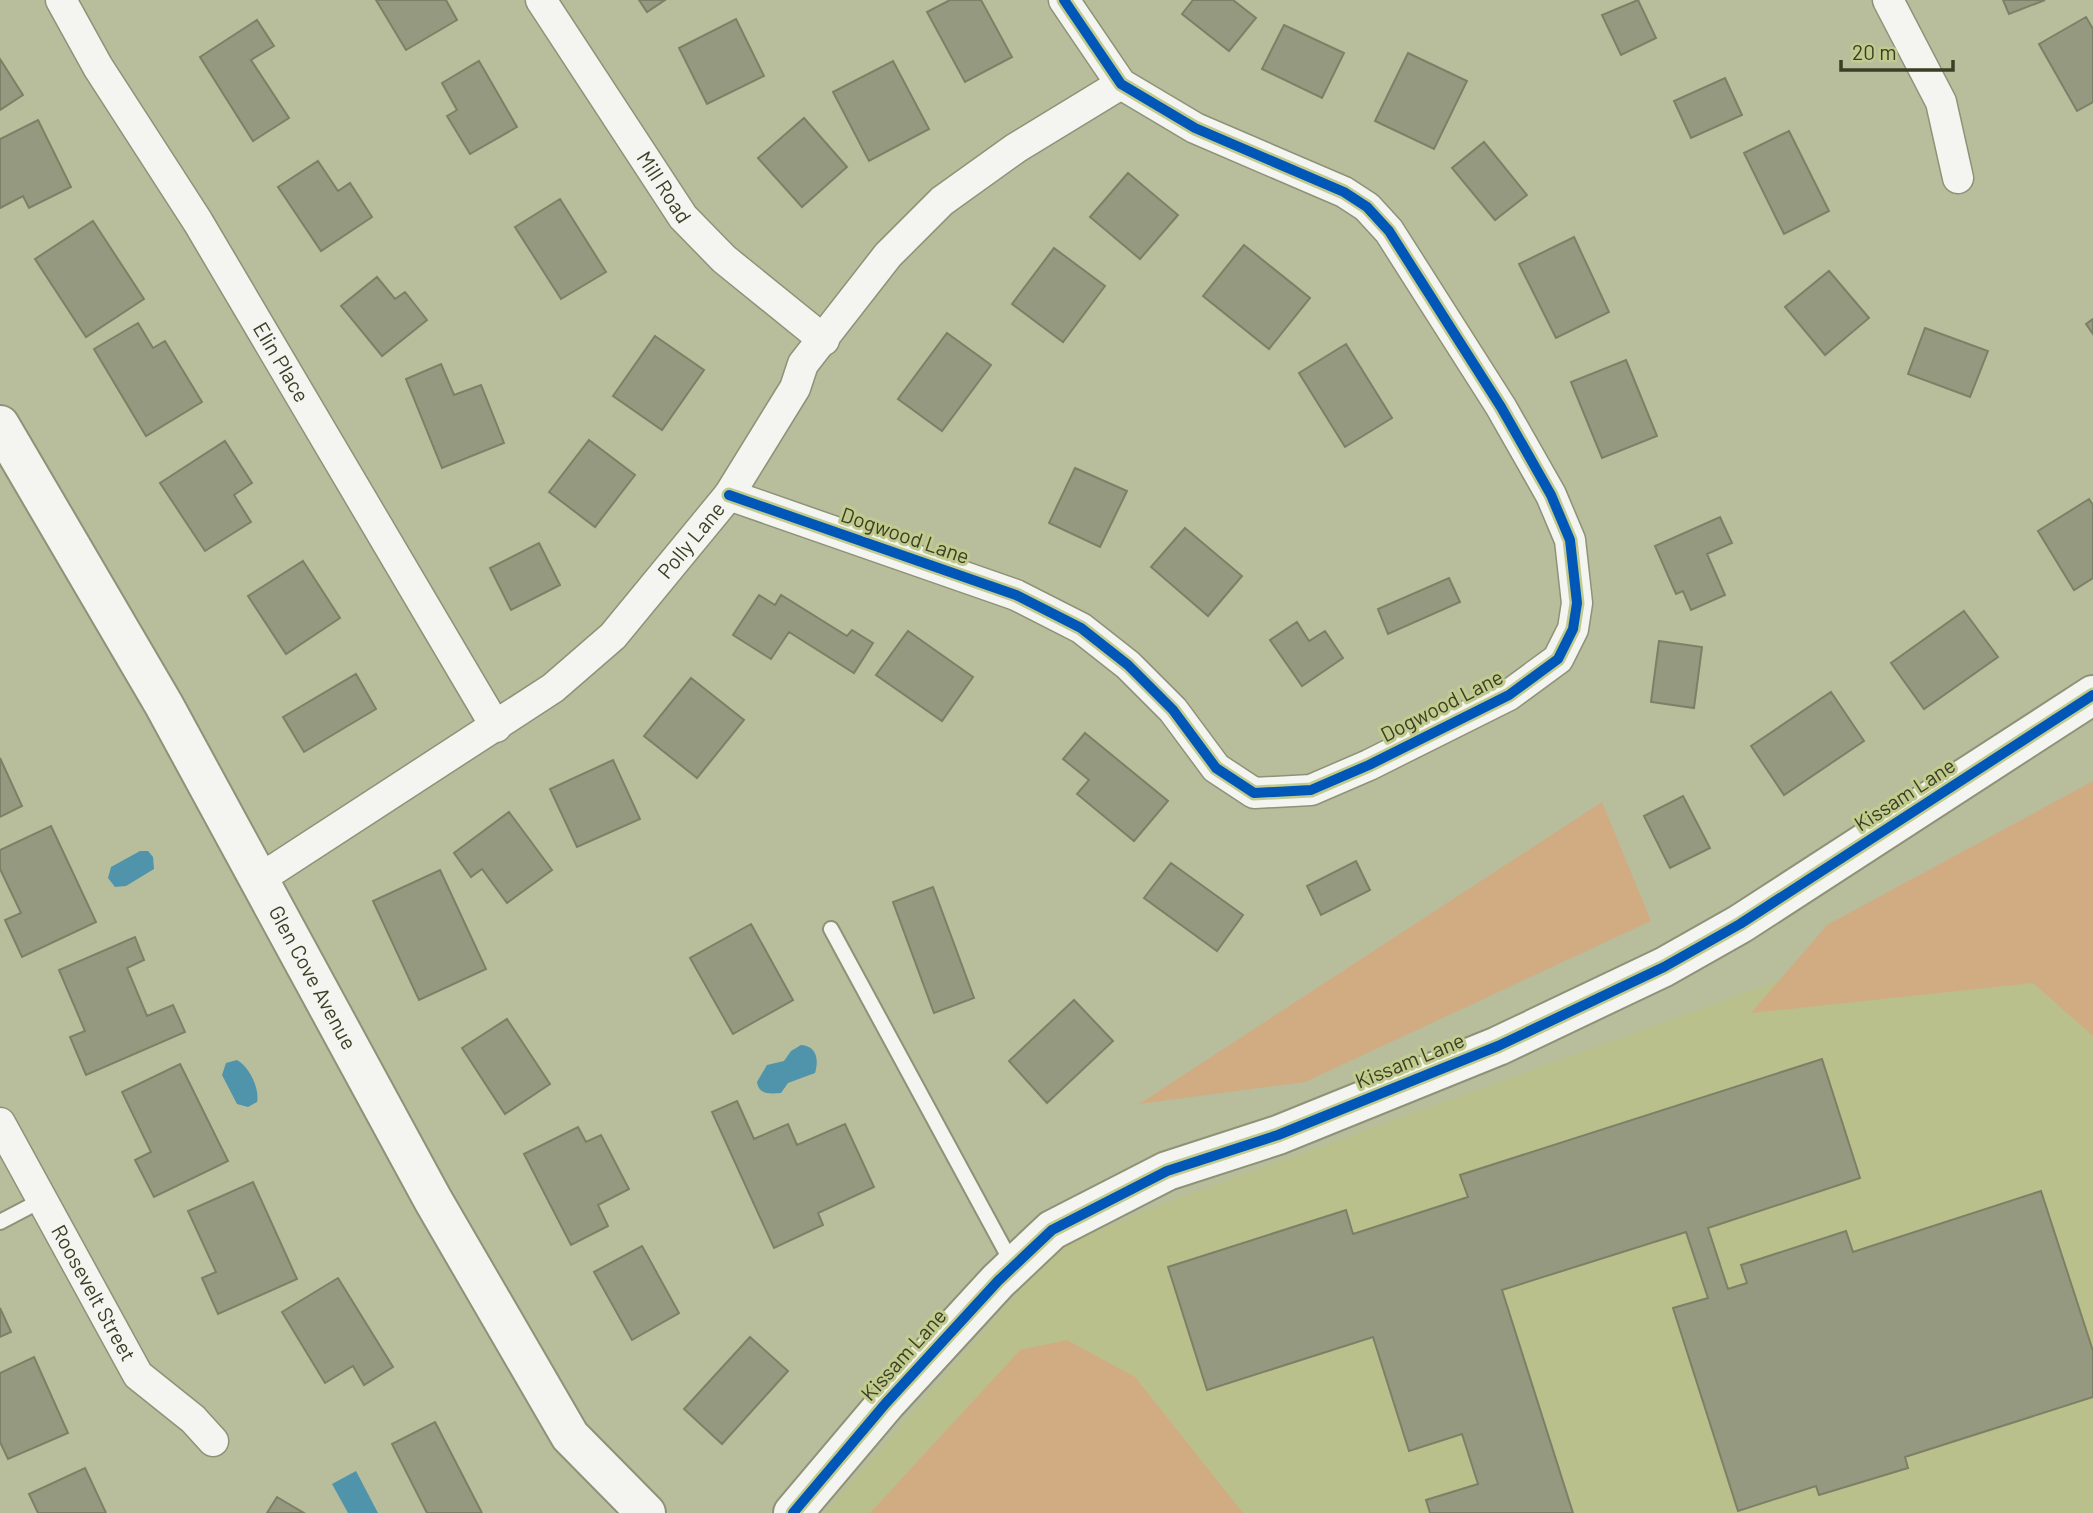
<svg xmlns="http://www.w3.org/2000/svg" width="2093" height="1513" font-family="Barlow,sans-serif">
<rect width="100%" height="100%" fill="#b8bd9c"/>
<path fill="#b9c08b" d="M 2093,867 L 2093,1513 L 824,1513 L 1058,1247 L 1168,1202 Z"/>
<path fill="#d1ac83" d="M 2093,781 L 2093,1036 L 2033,983 L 1751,1013 L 1827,925 Z
M 1602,802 L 1651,921 L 1305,1082 L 1139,1104 Z
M 1067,1340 L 1135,1377 L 1243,1513 L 870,1513 L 1020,1350 Z"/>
<path fill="#5094ab" d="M 140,851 L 148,851 L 153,857 L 154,869 L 126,886 L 115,887 L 108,878 L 111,867 Z
M 801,1045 C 817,1046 819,1060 815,1073 L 788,1083 L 781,1093 C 770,1094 759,1095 757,1082 L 767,1065 L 784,1061 L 791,1051 Z
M 237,1060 C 249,1066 260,1089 257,1102 L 248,1107 L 237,1104 L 222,1075 L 226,1063 Z
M 356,1471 L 378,1513 L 348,1513 L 332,1484 Z"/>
<path fill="#95997f" stroke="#7d8066" stroke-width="2" d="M 376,0 L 446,0 L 457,20 L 406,50 Z
M 639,0 L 665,0 L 647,12 Z
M 950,0 L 981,0 L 1012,57 L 965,82 L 927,12 Z
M 1193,0 L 1233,0 L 1256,18 L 1229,51 L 1182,14 Z
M 1638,0 L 1656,38 L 1621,55 L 1602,15 Z
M 2003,0 L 2045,0 L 2009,14 Z
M 2086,17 L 2093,29 L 2093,102 L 2077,111 L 2039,44 Z
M 736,19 L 764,76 L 707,104 L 679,48 Z
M 257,20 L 274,46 L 251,60 L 289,118 L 253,141 L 200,57 Z
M 1284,25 L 1344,53 L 1322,98 L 1262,69 Z
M 1408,53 L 1467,81 L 1434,149 L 1375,121 Z
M 0,59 L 23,95 L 0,110 Z
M 479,61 L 517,127 L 470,154 L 447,116 L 457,110 L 442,83 Z
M 893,61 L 929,129 L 869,161 L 833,92 Z
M 1725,78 L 1742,115 L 1691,138 L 1674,101 Z
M 804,118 L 847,167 L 802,207 L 758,158 Z
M 38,120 L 71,187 L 29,208 L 23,196 L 0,208 L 0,139 Z
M 1789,131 L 1829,211 L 1784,234 L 1744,153 Z
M 1484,142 L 1527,195 L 1495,220 L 1452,168 Z
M 318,161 L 338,191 L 350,183 L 372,217 L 321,251 L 278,187 Z
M 1128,173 L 1178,215 L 1140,259 L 1090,217 Z
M 560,199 L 606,272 L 561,299 L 515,227 Z
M 93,221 L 144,299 L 86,337 L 35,259 Z
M 1574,237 L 1609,312 L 1556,338 L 1519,264 Z
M 1244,245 L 1310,298 L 1269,349 L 1203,296 Z
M 1054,248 L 1105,286 L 1063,342 L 1012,304 Z
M 1829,271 L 1869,318 L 1825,355 L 1785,307 Z
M 377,277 L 395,299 L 405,292 L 427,320 L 382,356 L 341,306 Z
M 2093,319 L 2093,334 L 2086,324 Z
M 138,323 L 153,348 L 165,341 L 202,402 L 146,436 L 94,349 Z
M 1925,328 L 1988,351 L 1970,397 L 1908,374 Z
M 947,333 L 991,365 L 942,431 L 898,399 Z
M 655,336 L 704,370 L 662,430 L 613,396 Z
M 1346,344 L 1392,418 L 1345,447 L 1299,373 Z
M 1626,360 L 1657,436 L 1602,458 L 1571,382 Z
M 441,364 L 454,395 L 481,385 L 504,443 L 442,468 L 406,379 Z
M 589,440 L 635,475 L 595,527 L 549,492 Z
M 225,441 L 252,483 L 234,495 L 251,522 L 205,551 L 160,483 Z
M 1075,468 L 1127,491 L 1100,547 L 1049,523 Z
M 2089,499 L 2093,505 L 2093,578 L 2074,590 L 2038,531 Z
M 1720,517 L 1732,543 L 1707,554 L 1725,595 L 1691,610 L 1683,591 L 1676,594 L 1655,546 Z
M 1185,528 L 1242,576 L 1208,616 L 1151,567 Z
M 539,543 L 560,585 L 511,610 L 490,568 Z
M 303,561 L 340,618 L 286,654 L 248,596 Z
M 1449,578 L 1460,602 L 1388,634 L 1378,609 Z
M 759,595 L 775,605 L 781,595 L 847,636 L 852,630 L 873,643 L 854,673 L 789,632 L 771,659 L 733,635 Z
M 1964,611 L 1998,657 L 1924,709 L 1891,663 Z
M 1297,622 L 1309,641 L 1325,631 L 1343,658 L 1302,686 L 1270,640 Z
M 908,631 L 973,677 L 942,721 L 876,675 Z
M 1659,641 L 1702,647 L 1694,708 L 1651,702 Z
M 356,674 L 376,709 L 304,752 L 283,717 Z
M 691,678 L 744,720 L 697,778 L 644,736 Z
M 1831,692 L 1864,741 L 1784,795 L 1751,746 Z
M 1085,733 L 1168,801 L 1134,841 L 1077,794 L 1089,780 L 1063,759 Z
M 0,758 L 22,806 L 0,817 Z
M 613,760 L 640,819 L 577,847 L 550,789 Z
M 1683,796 L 1710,848 L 1670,868 L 1644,816 Z
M 509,812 L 552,870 L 507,903 L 482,869 L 471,877 L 454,853 Z
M 51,826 L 96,922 L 22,957 L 5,920 L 21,913 L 0,869 L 0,850 Z
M 1356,861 L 1370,890 L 1321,915 L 1307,886 Z
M 1171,863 L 1243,915 L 1217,951 L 1144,898 Z
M 440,870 L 486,969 L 419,1000 L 373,901 Z
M 933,887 L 974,998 L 934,1013 L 893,902 Z
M 751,924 L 793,1000 L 733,1034 L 690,958 Z
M 135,937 L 144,960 L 127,968 L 147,1016 L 173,1005 L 185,1032 L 86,1075 L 70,1037 L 85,1031 L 59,970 Z
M 1074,1000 L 1113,1041 L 1047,1103 L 1009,1061 Z
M 507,1019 L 550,1084 L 505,1114 L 462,1048 Z
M 1822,1059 L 1860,1178 L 1708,1228 L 1728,1289 L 1747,1283 L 1741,1265 L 1846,1231 L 1853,1252 L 2041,1191 L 2093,1351 L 2093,1397 L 1905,1457 L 1908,1468 L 1819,1495 L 1816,1486 L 1738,1511 L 1673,1308 L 1708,1298 L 1686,1232 L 1502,1290 L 1573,1513 L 1430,1513 L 1426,1500 L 1478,1484 L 1462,1434 L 1409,1451 L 1373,1337 L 1207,1390 L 1168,1267 L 1346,1210 L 1353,1234 L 1468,1197 L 1460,1175 Z
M 180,1064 L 228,1161 L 154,1197 L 135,1160 L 151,1152 L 122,1092 Z
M 737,1101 L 754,1139 L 788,1124 L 797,1145 L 845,1124 L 874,1187 L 818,1213 L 823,1225 L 774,1248 L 712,1112 Z
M 578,1127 L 586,1142 L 601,1135 L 629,1189 L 598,1205 L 608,1226 L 571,1245 L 524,1154 Z
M 253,1182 L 297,1279 L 218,1314 L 202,1278 L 216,1272 L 188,1211 Z
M 642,1246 L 679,1313 L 632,1340 L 594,1272 Z
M 338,1278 L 393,1367 L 364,1385 L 353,1366 L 325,1383 L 282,1312 Z
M 0,1308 L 11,1332 L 0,1337 Z
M 750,1337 L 788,1371 L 722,1444 L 684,1409 Z
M 34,1357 L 68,1433 L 8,1459 L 0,1442 L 0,1373 Z
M 435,1422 L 482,1513 L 427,1513 L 392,1444 Z
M 85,1468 L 106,1513 L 38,1513 L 29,1494 Z
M 277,1497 L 304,1513 L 267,1513 Z"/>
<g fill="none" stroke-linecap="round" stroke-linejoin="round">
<g stroke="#8e9277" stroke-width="18">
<path id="lane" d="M 831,929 L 1013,1265
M 0,1222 L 42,1200"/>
</g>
<g stroke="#8e9277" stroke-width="33">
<g id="street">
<path id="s1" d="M 61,0 L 98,67 L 198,222 L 496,727"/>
<path id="s2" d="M 541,0 L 683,217 L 724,259 L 824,340"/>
<path d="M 1888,0 L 1941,102 L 1958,178"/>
<path d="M 729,495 L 1016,595 L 1081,628 L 1128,665 L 1173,710 L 1216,768 L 1254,793 L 1311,790 L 1369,765 L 1509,695 L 1558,659 L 1573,629 L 1577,603 L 1570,540 L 1551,495 L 1501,407 L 1389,231 L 1367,207 L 1344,192 L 1195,128 L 1121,84 L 1064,0"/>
<path id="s3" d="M 258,880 L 553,688 L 613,636 L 729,495 L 795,388 L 803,364 L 888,255 L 942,201 L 1016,148 L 1121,84"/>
<path id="s4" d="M 0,1123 L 138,1375 L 193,1419 L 213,1441"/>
</g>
</g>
<g stroke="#8e9277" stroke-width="42">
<g id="secondary">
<path id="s5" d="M 0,425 L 164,705 L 433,1200 L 570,1436 L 646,1513"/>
<path d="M 793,1513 L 886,1403 L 998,1281 L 1052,1230 L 1167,1171 L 1278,1135 L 1498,1046 L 1664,967 L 1740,924 L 2093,695"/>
</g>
</g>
<use href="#lane" stroke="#f4f5f0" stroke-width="14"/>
<use href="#street" stroke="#f4f5f0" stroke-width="30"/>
<use href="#secondary" stroke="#f4f5f0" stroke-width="38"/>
<g stroke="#c2cb8e" stroke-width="15">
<path id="cycleway" d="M 729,495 L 1016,595 L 1081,628 L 1128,665 L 1173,710 L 1216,768 L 1254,793 L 1311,790 L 1369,765 L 1509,695 L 1558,659 L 1573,629 L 1577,603 L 1570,540 L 1551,495 L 1501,407 L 1389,231 L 1367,207 L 1344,192 L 1195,128 L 1121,84 L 1064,0
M 793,1513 L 886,1403 L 998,1281 L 1052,1230 L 1167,1171 L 1278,1135 L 1498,1046 L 1664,967 L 1740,924 L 2093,695"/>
</g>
<use href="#cycleway" stroke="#0057b8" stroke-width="10"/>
</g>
<g text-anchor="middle" stroke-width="6" stroke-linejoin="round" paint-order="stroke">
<g font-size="21" fill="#3b3e25" stroke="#c2cb8e">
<text dy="7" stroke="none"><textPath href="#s2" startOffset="224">Mill Road</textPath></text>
<text dy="7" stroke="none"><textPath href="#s1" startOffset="424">Elin Place</textPath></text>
<text transform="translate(905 536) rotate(19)" y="7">Dogwood Lane</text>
<text dy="7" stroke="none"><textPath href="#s3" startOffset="555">Polly Lane</textPath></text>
<text transform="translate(1442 706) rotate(-27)" y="7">Dogwood Lane</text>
<text transform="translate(1905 795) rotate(-33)" y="7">Kissam Lane</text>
<text dy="7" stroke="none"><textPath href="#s5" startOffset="635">Glen Cove Avenue</textPath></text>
<text transform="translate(1410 1061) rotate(-22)" y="7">Kissam Lane</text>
<text dy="7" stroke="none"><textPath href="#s4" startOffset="194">Roosevelt Street</textPath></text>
<text transform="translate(904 1355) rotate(-48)" y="7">Kissam Lane</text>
</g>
</g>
<path d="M1841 60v10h112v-10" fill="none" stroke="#3b3e25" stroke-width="3.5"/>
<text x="1852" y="60" font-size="21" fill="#3b3e25" stroke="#c2cb8e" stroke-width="5" paint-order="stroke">20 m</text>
</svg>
